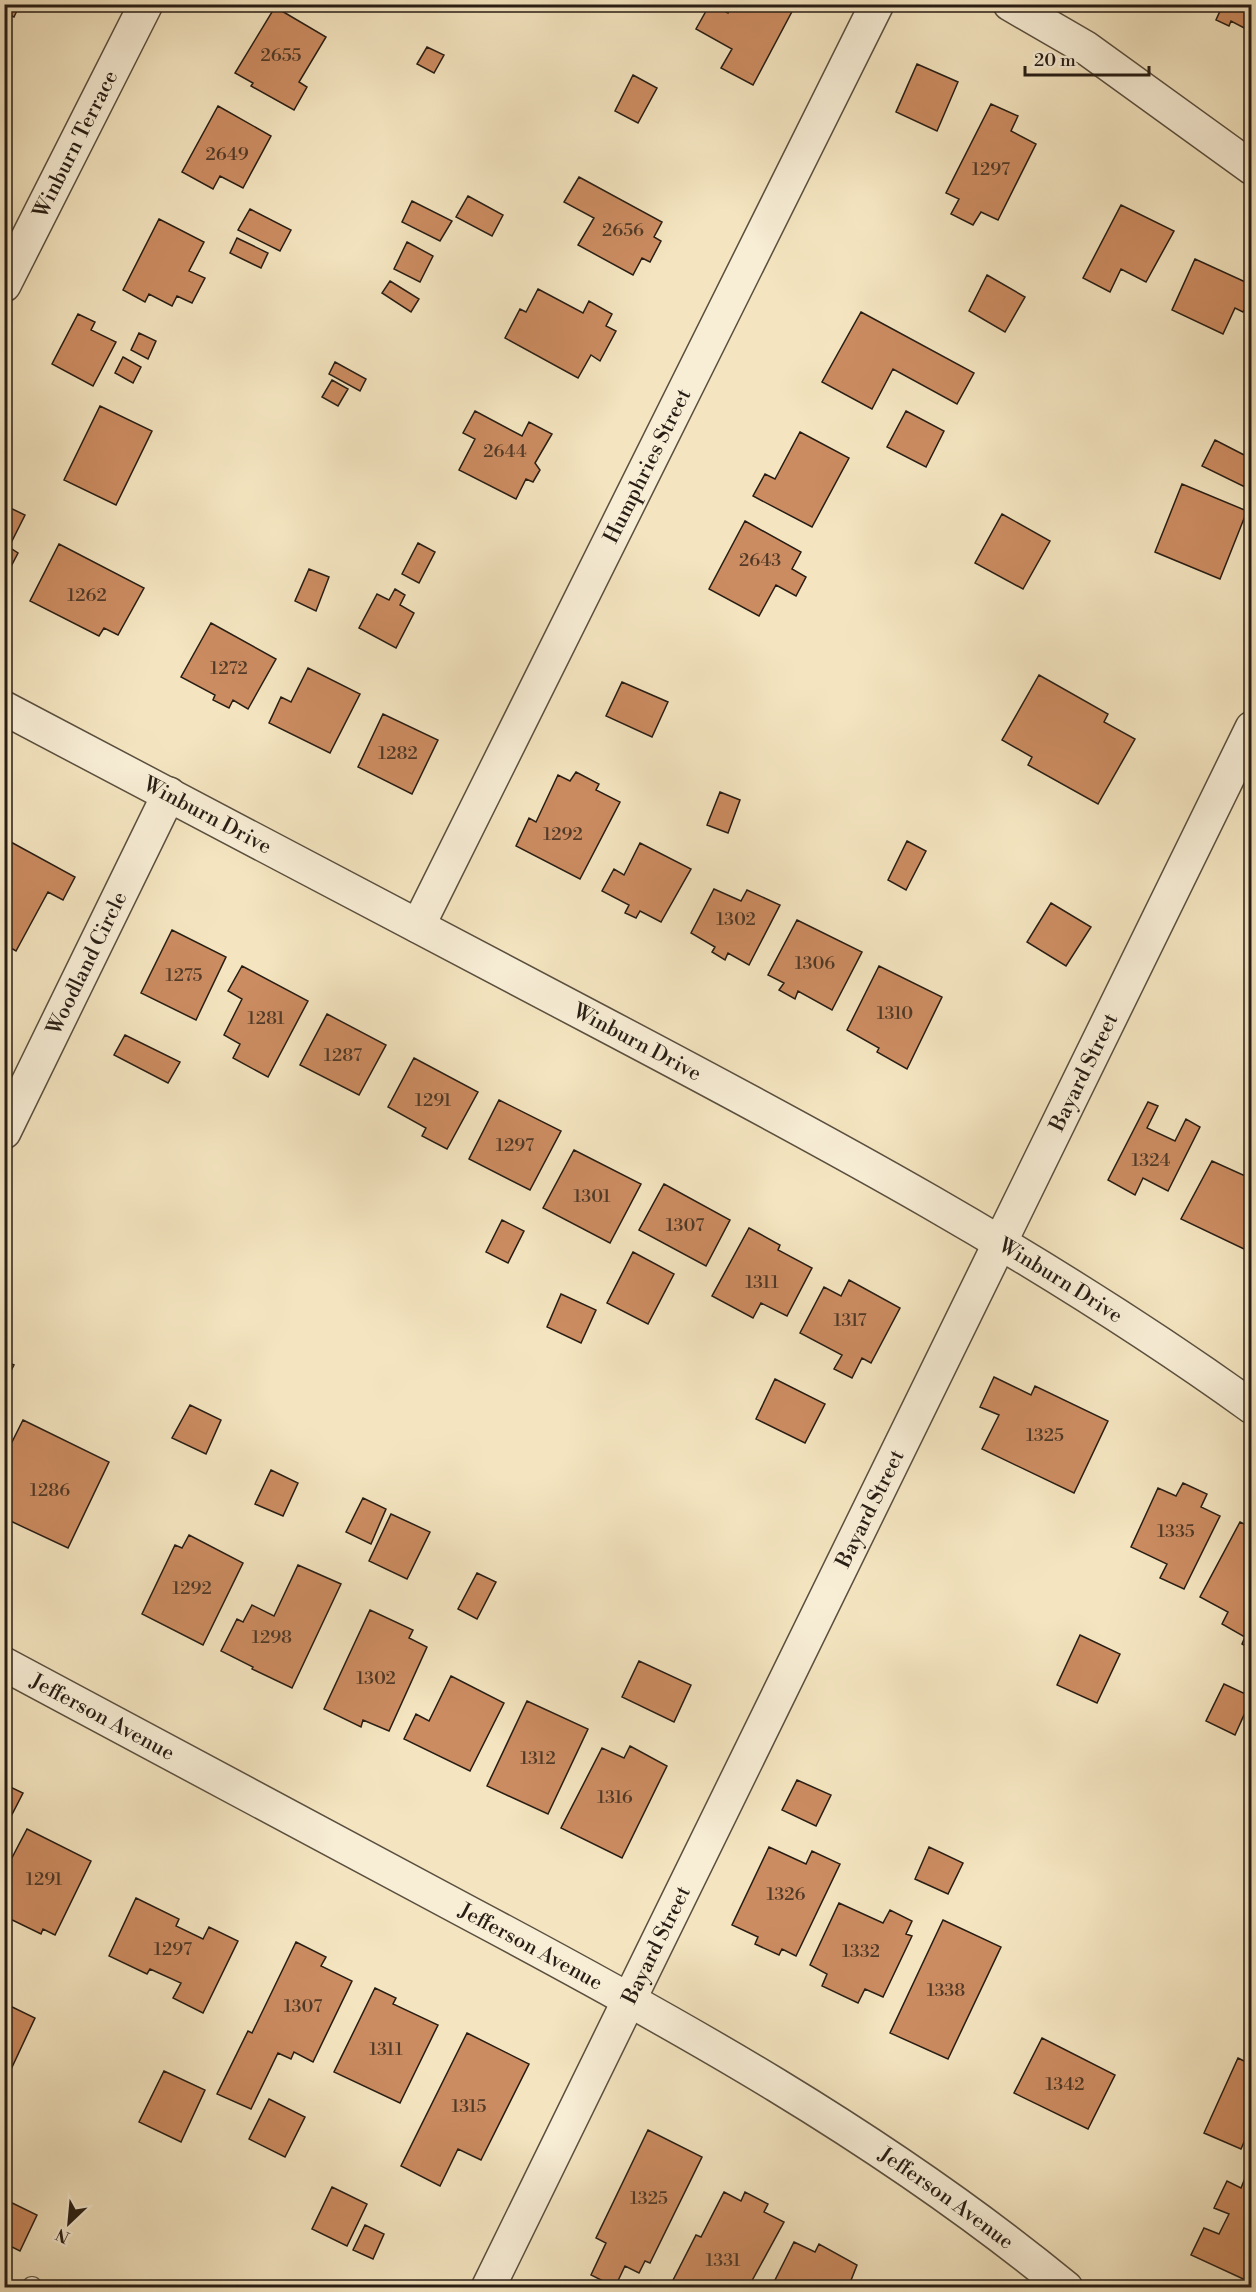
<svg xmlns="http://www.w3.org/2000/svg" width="1256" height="2292" font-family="'Libre Bodoni',serif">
<rect width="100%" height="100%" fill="#f4e5c0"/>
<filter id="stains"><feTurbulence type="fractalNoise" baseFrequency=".00333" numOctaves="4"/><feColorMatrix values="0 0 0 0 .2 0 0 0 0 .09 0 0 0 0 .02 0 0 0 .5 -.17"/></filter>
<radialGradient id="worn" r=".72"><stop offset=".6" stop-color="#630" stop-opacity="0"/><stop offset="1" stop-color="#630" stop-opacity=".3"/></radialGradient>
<path fill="#cc8c61" stroke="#271d14" stroke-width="1.5" d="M 4,4 L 20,4 L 14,17 L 4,12 Z
M 710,4 L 728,13 L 732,4 L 796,4 L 753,85 L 721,68 L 732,49 L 696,29 Z
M 1208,4 L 1252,4 L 1252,28 L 1250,31 L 1231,21 L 1229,26 L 1216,20 L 1220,11 Z
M 275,7 L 326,37 L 299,82 L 307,87 L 294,110 L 251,86 L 253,83 L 235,73 Z
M 427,47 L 444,55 L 434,73 L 417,64 Z
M 917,64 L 958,82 L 937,131 L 896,112 Z
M 633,75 L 657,88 L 638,123 L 615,111 Z
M 991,104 L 1018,116 L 1011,131 L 1036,144 L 998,220 L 981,212 L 973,225 L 951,214 L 959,199 L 946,193 Z
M 218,106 L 271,136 L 243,188 L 220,176 L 213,189 L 182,172 Z
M 579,177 L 662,222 L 654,237 L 661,241 L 650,262 L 642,258 L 633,275 L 578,245 L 594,218 L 564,202 Z
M 468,196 L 503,215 L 492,236 L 456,217 Z
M 412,201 L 452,221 L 440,241 L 402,222 Z
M 1121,205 L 1174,231 L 1146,282 L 1121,269 L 1110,292 L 1083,278 Z
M 250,209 L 291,230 L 280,251 L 238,230 Z
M 159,219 L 204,242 L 189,271 L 205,278 L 192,303 L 177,296 L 172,306 L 149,294 L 145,302 L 123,290 Z
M 237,238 L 268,253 L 261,268 L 230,253 Z
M 407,242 L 433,256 L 420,282 L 394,269 Z
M 1195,259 L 1252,285 L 1252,296 L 1243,312 L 1235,308 L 1223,334 L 1172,310 Z
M 987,275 L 1025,297 L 1005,332 L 969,311 Z
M 390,281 L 419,299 L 411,312 L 382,293 Z
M 538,289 L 583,313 L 589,301 L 612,314 L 606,326 L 616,331 L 600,361 L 591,355 L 578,378 L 505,338 L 520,309 L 526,312 Z
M 861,312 L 974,373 L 957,404 L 893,369 L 872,409 L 822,382 Z
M 78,314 L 95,322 L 91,330 L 116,342 L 93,386 L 52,364 Z
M 139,333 L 156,341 L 148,359 L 131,350 Z
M 123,357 L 141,367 L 133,383 L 115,373 Z
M 335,362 L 366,379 L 360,391 L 329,374 Z
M 332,380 L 348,389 L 338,406 L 322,397 Z
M 100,406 L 152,431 L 116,505 L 64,480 Z
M 475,411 L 522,436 L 529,422 L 552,434 L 535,463 L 540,470 L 533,482 L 526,479 L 516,499 L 459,470 L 475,439 L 463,433 Z
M 906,411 L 944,431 L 926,467 L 887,447 Z
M 800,432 L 849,458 L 812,527 L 753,496 L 765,474 L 775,479 Z
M 1215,440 L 1252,459 L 1252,479 L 1247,488 L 1202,466 Z
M 1182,484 L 1247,511 L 1220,579 L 1155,552 Z
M 4,505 L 25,515 L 9,547 L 18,553 L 4,580 Z
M 1002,514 L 1050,541 L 1023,589 L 975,563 Z
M 745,521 L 801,552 L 792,569 L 806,577 L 796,596 L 776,585 L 759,616 L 709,589 Z
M 418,543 L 435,552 L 419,583 L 402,574 Z
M 59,544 L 144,588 L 118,635 L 104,628 L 99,636 L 30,601 Z
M 309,569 L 329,577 L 316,611 L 295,601 Z
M 395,589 L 405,595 L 400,605 L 414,613 L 396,648 L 359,628 L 377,594 L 389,600 Z
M 211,623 L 276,659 L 248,709 L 233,700 L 229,708 L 213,700 L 215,695 L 181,677 Z
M 308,668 L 360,694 L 330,753 L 269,723 L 281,697 L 291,702 Z
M 1039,675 L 1108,714 L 1104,722 L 1135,739 L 1098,804 L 1028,765 L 1032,757 L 1002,740 Z
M 622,682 L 668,702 L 652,737 L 606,716 Z
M 383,714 L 438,740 L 412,794 L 358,767 Z
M 576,772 L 599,784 L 596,790 L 620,802 L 580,879 L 516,846 L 529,818 L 536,822 L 558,775 L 570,781 Z
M 720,792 L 740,800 L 728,833 L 707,825 Z
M 9,841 L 75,877 L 63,900 L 48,892 L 16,951 L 4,944 L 4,850 Z
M 907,841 L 926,851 L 906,890 L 888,880 Z
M 640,843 L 691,869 L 661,922 L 640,911 L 636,918 L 625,913 L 629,905 L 602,891 L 614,869 L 624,875 Z
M 714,889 L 741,901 L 747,890 L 780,905 L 749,965 L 728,953 L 725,960 L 712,952 L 715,947 L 691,933 Z
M 1051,903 L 1091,927 L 1066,966 L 1027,942 Z
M 797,920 L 862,952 L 832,1010 L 798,991 L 795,999 L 779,990 L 784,983 L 768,975 Z
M 172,930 L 226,957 L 196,1020 L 141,993 Z
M 242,966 L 308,1001 L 268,1077 L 233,1058 L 240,1044 L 224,1035 L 242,999 L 228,991 Z
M 879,966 L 942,997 L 907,1069 L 877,1052 L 879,1048 L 847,1030 Z
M 327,1014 L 386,1045 L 359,1095 L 300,1065 Z
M 125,1035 L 180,1062 L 168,1083 L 114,1055 Z
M 414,1058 L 478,1092 L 447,1149 L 422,1136 L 426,1128 L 388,1107 Z
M 499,1100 L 561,1131 L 530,1190 L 469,1159 Z
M 1148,1102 L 1158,1106 L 1147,1128 L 1175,1141 L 1186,1119 L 1200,1127 L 1168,1191 L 1143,1178 L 1135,1195 L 1108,1180 Z
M 574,1150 L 641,1184 L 610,1243 L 543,1208 Z
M 1212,1161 L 1252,1179 L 1252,1233 L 1244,1249 L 1181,1219 Z
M 664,1184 L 730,1220 L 706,1266 L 639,1230 Z
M 502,1220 L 524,1231 L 508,1263 L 486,1252 Z
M 749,1228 L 780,1245 L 778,1250 L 812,1268 L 787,1316 L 761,1303 L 753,1318 L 712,1296 Z
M 633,1252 L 674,1274 L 648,1324 L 607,1303 Z
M 849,1280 L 900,1308 L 871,1363 L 862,1358 L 852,1378 L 834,1369 L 842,1355 L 800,1333 L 824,1287 L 841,1296 Z
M 561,1294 L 596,1310 L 581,1343 L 547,1327 Z
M 4,1361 L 14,1365 L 4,1384 Z
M 994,1377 L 1031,1395 L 1035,1386 L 1108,1421 L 1074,1493 L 982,1449 L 999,1415 L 980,1407 Z
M 775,1379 L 825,1404 L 805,1443 L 756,1419 Z
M 190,1405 L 221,1420 L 206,1454 L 172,1438 Z
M 23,1420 L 109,1462 L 68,1548 L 4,1518 L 4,1458 Z
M 271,1470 L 298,1483 L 283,1516 L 255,1504 Z
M 1183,1483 L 1207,1494 L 1201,1507 L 1220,1516 L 1184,1589 L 1160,1578 L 1167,1564 L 1131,1547 L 1158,1488 L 1176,1496 Z
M 363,1498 L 386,1509 L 371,1544 L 346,1532 Z
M 391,1514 L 430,1532 L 407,1579 L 369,1561 Z
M 1240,1522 L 1252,1528 L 1252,1650 L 1242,1644 L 1245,1637 L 1222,1624 L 1228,1612 L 1200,1597 Z
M 189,1535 L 243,1563 L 203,1645 L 142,1614 L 175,1545 L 182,1548 Z
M 298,1565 L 341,1584 L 292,1688 L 252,1669 L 253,1667 L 221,1651 L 237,1619 L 243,1622 L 252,1605 L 274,1616 Z
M 477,1573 L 496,1582 L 477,1619 L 458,1609 Z
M 370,1610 L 413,1630 L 409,1638 L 427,1647 L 389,1731 L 363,1720 L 361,1727 L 324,1709 Z
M 1080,1635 L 1120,1654 L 1097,1703 L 1057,1685 Z
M 639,1661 L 691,1685 L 674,1722 L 622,1697 Z
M 451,1676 L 504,1703 L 470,1771 L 404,1739 L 416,1714 L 429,1721 Z
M 1224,1684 L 1252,1697 L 1235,1735 L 1206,1721 Z
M 527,1701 L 588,1729 L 548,1814 L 487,1786 Z
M 630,1746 L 667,1766 L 622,1858 L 561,1828 L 602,1748 L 624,1758 Z
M 797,1780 L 831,1795 L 816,1826 L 782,1810 Z
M 4,1784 L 23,1793 L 4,1830 Z
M 27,1829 L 91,1861 L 55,1935 L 43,1929 L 41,1934 L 4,1916 L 4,1873 Z
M 769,1847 L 806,1864 L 812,1851 L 840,1864 L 796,1956 L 782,1949 L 779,1955 L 755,1944 L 758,1937 L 732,1925 Z
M 929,1847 L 963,1863 L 948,1894 L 915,1879 Z
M 136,1898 L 179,1919 L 176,1926 L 203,1939 L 209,1927 L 238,1941 L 203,2013 L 173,1998 L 181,1983 L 150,1969 L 147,1974 L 109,1956 Z
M 839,1903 L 883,1923 L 890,1910 L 912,1921 L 906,1934 L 912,1936 L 883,1997 L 865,1989 L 858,2003 L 822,1986 L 827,1974 L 810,1965 Z
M 943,1920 L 1001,1947 L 948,2059 L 890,2033 Z
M 296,1942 L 326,1957 L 321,1966 L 352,1981 L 313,2062 L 294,2052 L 291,2059 L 278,2053 L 251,2109 L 217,2094 L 248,2031 L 252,2033 Z
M 375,1988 L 396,1998 L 393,2004 L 438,2025 L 400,2103 L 334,2072 Z
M 4,2003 L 35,2018 L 7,2078 L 4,2076 Z
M 467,2033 L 529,2064 L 481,2160 L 458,2149 L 440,2186 L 401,2166 Z
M 1042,2038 L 1115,2075 L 1088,2129 L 1014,2093 Z
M 1238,2058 L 1252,2065 L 1252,2124 L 1241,2149 L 1204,2133 Z
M 164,2071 L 205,2090 L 181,2142 L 139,2122 Z
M 269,2099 L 305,2117 L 285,2157 L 249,2139 Z
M 648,2130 L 702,2157 L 650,2263 L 645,2261 L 639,2273 L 625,2266 L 615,2287 L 591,2275 L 606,2243 L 596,2238 Z
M 1245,2178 L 1252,2182 L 1252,2283 L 1191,2255 L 1204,2228 L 1219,2234 L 1229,2214 L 1214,2208 L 1227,2181 L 1241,2188 Z
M 332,2187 L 367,2204 L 347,2246 L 312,2229 Z
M 724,2192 L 741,2201 L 745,2192 L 768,2204 L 764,2212 L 784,2222 L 748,2288 L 709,2288 L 701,2283 L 699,2288 L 669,2288 L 696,2235 L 701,2237 Z
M 4,2199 L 37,2215 L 20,2251 L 4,2243 Z
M 365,2225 L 384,2234 L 373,2259 L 353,2250 Z
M 794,2242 L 815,2252 L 819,2244 L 857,2265 L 848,2288 L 771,2288 Z"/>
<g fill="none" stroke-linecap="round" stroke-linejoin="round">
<g stroke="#5a4f3f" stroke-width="22">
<path id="lane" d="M 32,2288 L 32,2287"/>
</g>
<g stroke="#5a4f3f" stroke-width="36">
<g id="street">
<path d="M 1010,4 L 1086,48 L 1252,168"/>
<path id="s1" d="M 4,285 L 146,4"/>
<path id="s2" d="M 4,708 C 202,812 399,916 596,1020 C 820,1138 1045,1258 1252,1407"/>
<path id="s3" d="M 418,926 L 877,4"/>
<path id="s4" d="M 4,1132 L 169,794"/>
<path id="s5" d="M 4,1664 C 159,1747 314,1830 469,1913 C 676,2023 884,2138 1066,2288"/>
<path id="s6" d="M 488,2288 L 1252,728"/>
</g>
</g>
<use href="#lane" stroke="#f8eed6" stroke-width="20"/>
<use href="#street" stroke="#f8eed6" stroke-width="33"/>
</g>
<g text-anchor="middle" stroke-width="4.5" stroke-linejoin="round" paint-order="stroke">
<g font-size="18" fill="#503927">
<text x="281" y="61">2655</text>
<text x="227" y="160">2649</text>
<text x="991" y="175">1297</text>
<text x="623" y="236">2656</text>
<text x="505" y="457">2644</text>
<text x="760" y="566">2643</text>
<text x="87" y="601">1262</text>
<text x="229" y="674">1272</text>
<text x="398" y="759">1282</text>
<text x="563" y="840">1292</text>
<text x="736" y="925">1302</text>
<text x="815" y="969">1306</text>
<text x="184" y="981">1275</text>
<text x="895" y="1019">1310</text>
<text x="266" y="1024">1281</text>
<text x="343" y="1061">1287</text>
<text x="433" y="1106">1291</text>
<text x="515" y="1151">1297</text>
<text x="1151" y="1166">1324</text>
<text x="592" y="1202">1301</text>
<text x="685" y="1231">1307</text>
<text x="762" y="1288">1311</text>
<text x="850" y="1326">1317</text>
<text x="1045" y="1441">1325</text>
<text x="50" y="1496">1286</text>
<text x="1176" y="1537">1335</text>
<text x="192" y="1594">1292</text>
<text x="272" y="1643">1298</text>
<text x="376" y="1684">1302</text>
<text x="538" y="1764">1312</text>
<text x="615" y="1803">1316</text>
<text x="44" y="1885">1291</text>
<text x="786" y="1900">1326</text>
<text x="173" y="1955">1297</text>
<text x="861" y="1957">1332</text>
<text x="946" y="1996">1338</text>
<text x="303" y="2012">1307</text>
<text x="386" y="2055">1311</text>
<text x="1065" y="2090">1342</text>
<text x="469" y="2112">1315</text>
<text x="649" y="2204">1325</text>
<text x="723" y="2266">1331</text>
</g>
<g font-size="21" fill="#271d14" stroke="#f8eed6">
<text dy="7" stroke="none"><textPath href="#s1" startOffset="158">Winburn Terrace</textPath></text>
<text dy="7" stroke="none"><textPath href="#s3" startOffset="514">Humphries Street</textPath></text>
<text dy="7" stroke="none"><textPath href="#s2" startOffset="230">Winburn Drive</textPath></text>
<text dy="7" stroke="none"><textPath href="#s4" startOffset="188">Woodland Circle</textPath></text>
<text dy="7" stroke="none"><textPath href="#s2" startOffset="716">Winburn Drive</textPath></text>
<text dy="7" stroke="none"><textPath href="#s6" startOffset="1354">Bayard Street</textPath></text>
<text dy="7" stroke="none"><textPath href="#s2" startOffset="1202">Winburn Drive</textPath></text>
<text dy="7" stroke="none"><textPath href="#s6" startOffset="868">Bayard Street</textPath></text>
<text dy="7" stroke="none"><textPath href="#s5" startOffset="112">Jefferson Avenue</textPath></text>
<text dy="7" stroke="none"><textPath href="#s6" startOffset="382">Bayard Street</textPath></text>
<text dy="7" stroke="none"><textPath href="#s5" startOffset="598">Jefferson Avenue</textPath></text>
<text dy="7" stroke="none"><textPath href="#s5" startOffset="1084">Jefferson Avenue</textPath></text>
</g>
</g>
<rect width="1256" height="2292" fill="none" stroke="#f4e5c0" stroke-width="24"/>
<rect x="6" y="6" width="1244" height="2280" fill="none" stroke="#271d14" stroke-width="3"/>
<rect x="12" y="12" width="1232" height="2268" fill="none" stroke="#271d14" stroke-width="1.5"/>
<g transform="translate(69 2223) rotate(206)" stroke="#f8eed6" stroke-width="4.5" paint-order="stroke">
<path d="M0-4.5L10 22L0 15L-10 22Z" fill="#271d14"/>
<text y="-9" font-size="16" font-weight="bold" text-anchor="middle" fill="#271d14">N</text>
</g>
<path d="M1025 66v9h124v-9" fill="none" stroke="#271d14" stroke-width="3"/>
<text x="1034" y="66" font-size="18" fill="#271d14" stroke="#f8eed6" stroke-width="4.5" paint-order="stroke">20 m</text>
<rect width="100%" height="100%" filter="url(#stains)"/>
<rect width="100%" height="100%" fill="url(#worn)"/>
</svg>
